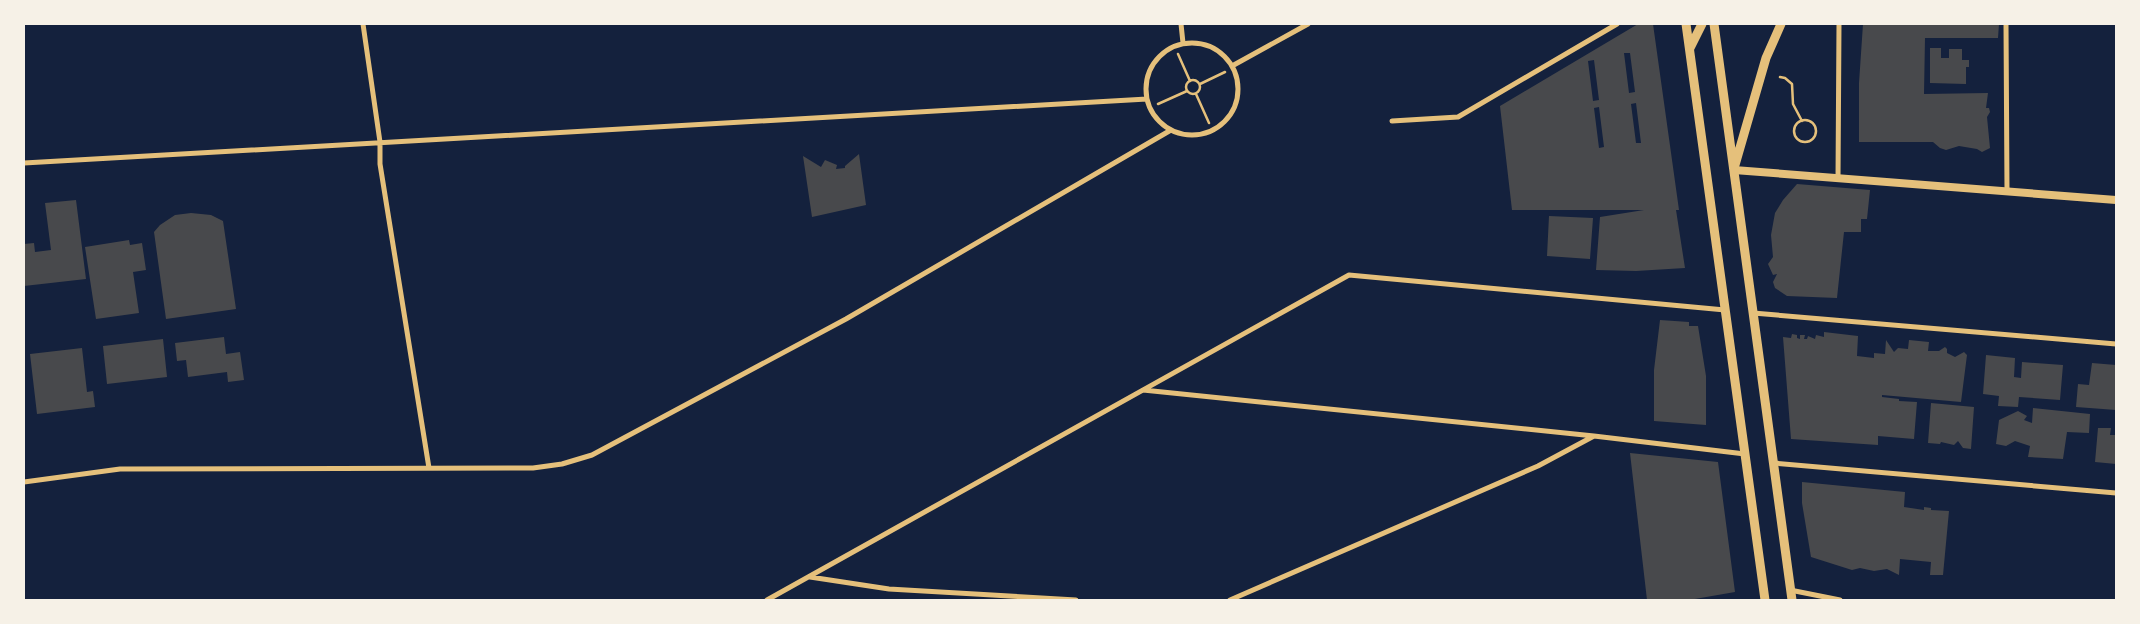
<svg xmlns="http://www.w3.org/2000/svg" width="2140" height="624" font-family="Helvetica,sans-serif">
<rect width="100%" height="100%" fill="#14213d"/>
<path fill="#48494c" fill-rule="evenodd" d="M 1638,24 L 1653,24 L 1679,210 L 1676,210 L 1685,268 L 1636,271 L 1596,270 L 1600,217 L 1644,210 L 1512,210 L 1500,106 ZM 1624,53 L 1630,53 L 1635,92 L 1629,93 ZM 1594,60 L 1599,100 L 1593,101 L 1588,61 ZM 1636,103 L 1641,143 L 1636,143 L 1631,104 ZM 1599,107 L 1604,147 L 1599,148 L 1594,108 Z
M 1863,24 L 1999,24 L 1998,38 L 1925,38 L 1924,94 L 1988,93 L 1986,108 L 1989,108 L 1990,112 L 1987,117 L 1990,148 L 1982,152 L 1977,149 L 1959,146 L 1946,150 L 1940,148 L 1933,142 L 1859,142 L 1859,83 Z
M 1930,48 L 1941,48 L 1941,58 L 1949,58 L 1949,49 L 1962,49 L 1962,60 L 1969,60 L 1969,67 L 1966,67 L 1966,84 L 1930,83 Z
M 859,154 L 866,205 L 812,217 L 803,156 L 821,167 L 825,160 L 837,165 L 836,169 L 845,168 L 845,166 Z
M 1797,184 L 1870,190 L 1867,219 L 1861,219 L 1861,232 L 1844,232 L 1837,298 L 1787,296 L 1775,288 L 1773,282 L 1777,274 L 1773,275 L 1768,264 L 1773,257 L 1771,235 L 1775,213 L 1783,200 Z
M 76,200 L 86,279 L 24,286 L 24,244 L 34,243 L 35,252 L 51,250 L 45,203 Z
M 191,213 L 211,215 L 223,221 L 236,309 L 166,319 L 154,232 L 160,225 L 175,215 Z
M 1549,216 L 1593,218 L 1590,259 L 1547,256 Z
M 129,240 L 130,245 L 142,243 L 146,270 L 133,272 L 139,313 L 96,319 L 85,247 Z
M 1660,320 L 1689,322 L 1689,326 L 1698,326 L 1706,376 L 1706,425 L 1654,421 L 1654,370 Z
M 1824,332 L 1858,336 L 1857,356 L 1874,358 L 1874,353 L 1885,354 L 1886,340 L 1894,352 L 1898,348 L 1908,349 L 1909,340 L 1929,342 L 1928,351 L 1939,351 L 1945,347 L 1947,349 L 1947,353 L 1955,357 L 1964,352 L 1967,355 L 1961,402 L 1882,395 L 1882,397 L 1899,399 L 1899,401 L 1917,402 L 1914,439 L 1878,436 L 1878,445 L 1791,439 L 1783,337 L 1791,338 L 1792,334 L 1797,335 L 1797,338 L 1800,339 L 1800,335 L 1805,335 L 1804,339 L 1807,339 L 1808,336 L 1815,339 L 1816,335 L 1824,337 Z
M 224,337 L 226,354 L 240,352 L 244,380 L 228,382 L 227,372 L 188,377 L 186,360 L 177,361 L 175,343 Z
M 163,339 L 167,377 L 107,384 L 103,346 Z
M 82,348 L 87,392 L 93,391 L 95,407 L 37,414 L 30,354 Z
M 1986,355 L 2015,358 L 2014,377 L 2021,378 L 2022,362 L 2063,365 L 2060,400 L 2019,397 L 2018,407 L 1998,406 L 1999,396 L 1983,394 Z
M 2092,363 L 2116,365 L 2116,410 L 2076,407 L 2078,384 L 2089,385 Z
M 1931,403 L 1974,407 L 1971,449 L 1963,448 L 1958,441 L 1954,445 L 1941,442 L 1940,444 L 1928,443 Z
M 2033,408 L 2090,414 L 2089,433 L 2067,432 L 2063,459 L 2028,457 L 2030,446 L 2015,441 L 2006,446 L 1996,444 L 1999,420 L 2018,411 L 2027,416 L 2024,420 L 2032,423 Z
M 2098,428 L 2111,428 L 2110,435 L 2116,435 L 2116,464 L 2095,462 Z
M 1630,453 L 1718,462 L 1735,592 L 1689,600 L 1647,600 Z
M 1802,482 L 1905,492 L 1904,507 L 1924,510 L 1924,507 L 1931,508 L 1931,510 L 1949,511 L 1943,575 L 1930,575 L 1931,562 L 1900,559 L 1899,575 L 1887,569 L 1874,571 L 1860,568 L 1852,570 L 1811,557 L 1802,503 Z"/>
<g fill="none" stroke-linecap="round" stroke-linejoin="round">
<path stroke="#e5c07b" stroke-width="2.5" d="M 1178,54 L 1190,81
M 1780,77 L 1785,78 L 1792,84 L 1793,104 L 1802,121
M1186 87a7 7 0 1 1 14 0a7 7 0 1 1-14 0Z
M 1200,84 L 1225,72
M 1196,94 L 1209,123
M 1158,104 L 1187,91
M1794 131a11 11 0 1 1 22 0a11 11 0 1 1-22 0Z"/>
<path stroke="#e5c07b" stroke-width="5" d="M 363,24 L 380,142 L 380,164 L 429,468
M 1181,24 L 1183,43
M 2006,24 L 2007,191
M1146 89a46 46 0 1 1 92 0a46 46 0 1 1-92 0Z
M 1232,66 L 1308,24
M 1392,121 L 1458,117 L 1617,24
M 24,163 L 1147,99
M 1838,178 L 1839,24
M 1753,313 L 2116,344
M 1143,390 L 1594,436 L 1745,454
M 1773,463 L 2116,493
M 24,482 L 120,469 L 533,468 L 562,464 L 592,455 L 846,319 L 1171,130
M 810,577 L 889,589 L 1076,600
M 1790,590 L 1840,600
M 767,600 L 1349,275 L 1725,310
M 1230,600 L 1538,466 L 1594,436"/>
<path stroke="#e5c07b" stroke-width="8" d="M 1734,170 L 2116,200"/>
<path stroke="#e5c07b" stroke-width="9" d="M 1686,24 L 1765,600
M 1714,24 L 1792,600
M 1690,48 L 1702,24
M 1735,165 L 1766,58 L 1781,24"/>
</g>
<rect width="2140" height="624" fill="none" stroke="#f6f1e7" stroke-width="50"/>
</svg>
